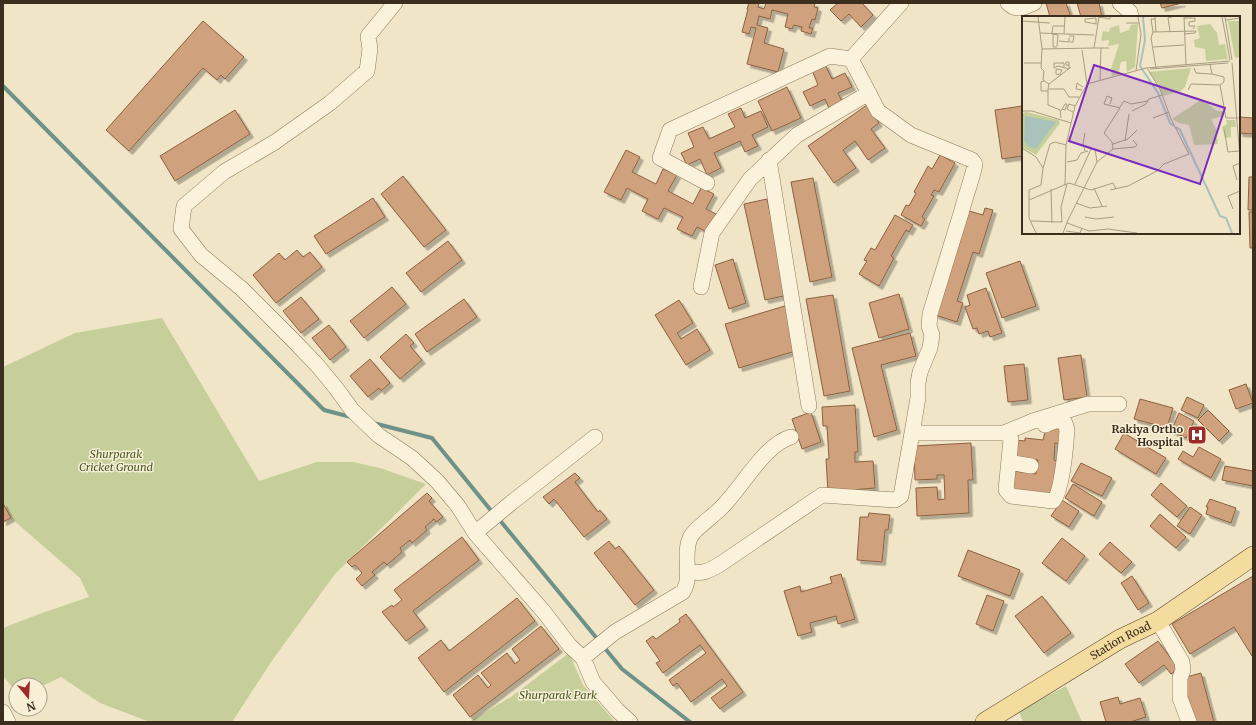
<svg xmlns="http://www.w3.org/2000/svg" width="1256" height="725" font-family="Merriweather,serif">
<defs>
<filter id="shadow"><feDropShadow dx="3.5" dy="3.5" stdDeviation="0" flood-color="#0004"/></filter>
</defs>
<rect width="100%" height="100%" fill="#f0e5c6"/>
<path fill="#c6cf99" d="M 162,318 L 259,481 L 317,462 L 353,462 L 380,468 L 426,484 L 335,574 L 271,662 L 232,722 L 150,722 L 100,703 L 61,677 L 40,687 L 40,685 L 16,685 L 16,689 L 14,689 L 3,676 L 3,628 L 42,613 L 89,597 L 80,578 L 11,518 L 3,501 L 3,367 L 75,333 Z
M 569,653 L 583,685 L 615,722 L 469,722 L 511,697 Z
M 1066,686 L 1082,722 L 1023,722 L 1019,711 Z"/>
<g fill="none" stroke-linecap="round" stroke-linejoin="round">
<path stroke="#6d928a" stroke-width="4" d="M 3,86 L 324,410 L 351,417
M 373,423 L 432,438 L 493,513
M 498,518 L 599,641
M 603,646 L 622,669 L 690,722"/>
</g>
<path fill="#cfa17b" stroke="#8c6140" filter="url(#shadow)" d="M 749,3 L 759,3 L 758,7 L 764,9 L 766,3 L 815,3 L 814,7 L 818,8 L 815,20 L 812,19 L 809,28 L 813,28 L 811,34 L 801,31 L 802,27 L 794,25 L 792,29 L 785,27 L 788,14 L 772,10 L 770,19 L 759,16 L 757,25 L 768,28 L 764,43 L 784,49 L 778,72 L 747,64 L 756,28 L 751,27 L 749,34 L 742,32 L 748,9 L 747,9 Z
M 838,3 L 862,3 L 873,15 L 861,27 L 849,14 L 841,21 L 830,10 Z
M 1046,3 L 1066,3 L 1071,17 L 1050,17 Z
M 1077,3 L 1099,3 L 1102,17 L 1081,17 Z
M 1160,3 L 1182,3 L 1162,8 Z
M 203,21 L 244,57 L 225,79 L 221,75 L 217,80 L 203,68 L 129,151 L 106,130 Z
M 825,64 L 832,79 L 845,73 L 852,87 L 838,93 L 844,105 L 830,111 L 825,99 L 810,106 L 803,92 L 818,85 L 812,70 Z
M 787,87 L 801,118 L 772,131 L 758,101 Z
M 867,105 L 879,123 L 871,129 L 885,148 L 868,160 L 855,141 L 843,150 L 856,168 L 834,183 L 808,146 Z
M 1022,106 L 1023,115 L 1023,156 L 1002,159 L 995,110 Z
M 741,108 L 745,118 L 761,111 L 768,127 L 752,135 L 758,146 L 745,152 L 740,141 L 714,153 L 721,168 L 707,175 L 700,159 L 687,165 L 681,153 L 694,147 L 688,133 L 703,127 L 709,139 L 735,127 L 728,114 Z
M 235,110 L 250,134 L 175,181 L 160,156 Z
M 1239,117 L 1253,118 L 1253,134 L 1239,133 Z
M 626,150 L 640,157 L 632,172 L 656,184 L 663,169 L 677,175 L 668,191 L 693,204 L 701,188 L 714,194 L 706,209 L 716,214 L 707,232 L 697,227 L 692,236 L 677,229 L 683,217 L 664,208 L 658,219 L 642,211 L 648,199 L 627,188 L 621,200 L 604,192 Z
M 940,155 L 955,163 L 939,192 L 934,190 L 931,195 L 934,196 L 922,217 L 925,219 L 921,226 L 901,215 L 906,205 L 909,206 L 916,193 L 914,192 L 928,166 L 932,169 Z
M 403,176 L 446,230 L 424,247 L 381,194 Z
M 1249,177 L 1253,177 L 1253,210 L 1248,210 Z
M 813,178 L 832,277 L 810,282 L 791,182 Z
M 373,198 L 385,217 L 326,254 L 314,236 Z
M 767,199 L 788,295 L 765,300 L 744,204 Z
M 985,208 L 993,210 L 979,254 L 973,252 L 957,301 L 963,303 L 957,322 L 935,315 L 969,211 L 983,215 Z
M 1249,212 L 1253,212 L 1253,248 L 1250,248 Z
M 895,215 L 913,225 L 909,232 L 906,230 L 891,256 L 894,258 L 879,286 L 859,274 L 867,261 L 864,260 L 871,248 L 875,250 Z
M 448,241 L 462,260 L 421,292 L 406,273 Z
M 297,250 L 303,257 L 310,252 L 322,267 L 276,303 L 253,275 L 279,253 L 285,260 Z
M 733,259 L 746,303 L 729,309 L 715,265 Z
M 1020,261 L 1036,306 L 1002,318 L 986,273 Z
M 392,287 L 406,304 L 364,338 L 350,321 Z
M 986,288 L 1002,333 L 990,337 L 988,331 L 979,334 L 977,328 L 973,329 L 965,307 L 970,305 L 967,295 Z
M 899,294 L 909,329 L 879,338 L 869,303 Z
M 833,295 L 850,391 L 824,396 L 806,299 Z
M 301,297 L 319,319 L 301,333 L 283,311 Z
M 464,299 L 477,317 L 427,352 L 415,334 Z
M 679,300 L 693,323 L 677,333 L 681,339 L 697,329 L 710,350 L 686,365 L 655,315 Z
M 788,305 L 802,349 L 739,368 L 725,324 Z
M 329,325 L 346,347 L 330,360 L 312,338 Z
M 910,333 L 916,356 L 881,365 L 897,430 L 874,437 L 852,348 Z
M 406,334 L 414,343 L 410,346 L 422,360 L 400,379 L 380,357 Z
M 1081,355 L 1087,397 L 1064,400 L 1058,358 Z
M 370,359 L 390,383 L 381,391 L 379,388 L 368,397 L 350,376 Z
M 1024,364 L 1028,400 L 1008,402 L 1004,366 Z
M 1246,384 L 1253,403 L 1236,409 L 1229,390 Z
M 1187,397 L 1204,405 L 1198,418 L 1181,410 Z
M 1140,399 L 1173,408 L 1167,428 L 1134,419 Z
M 855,405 L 858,452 L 855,452 L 855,462 L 873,461 L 875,488 L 828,492 L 826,459 L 829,459 L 827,426 L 823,426 L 822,407 Z
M 1208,410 L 1229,431 L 1219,441 L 1198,420 Z
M 811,412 L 821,442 L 802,449 L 792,419 Z
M 1179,413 L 1194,421 L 1186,438 L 1171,431 Z
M 1046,428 L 1063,429 L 1062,444 L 1055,443 L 1054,460 L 1060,462 L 1052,499 L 1010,491 L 1013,471 L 1036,474 L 1038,460 L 1014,458 L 1015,440 L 1025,441 L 1025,438 L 1043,440 Z
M 1124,433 L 1166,458 L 1156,474 L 1115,449 Z
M 971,443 L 973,480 L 968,480 L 969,513 L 917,516 L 916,488 L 937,487 L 938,500 L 945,499 L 944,475 L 937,475 L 937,479 L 915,480 L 914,446 Z
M 1199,447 L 1221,459 L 1211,478 L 1178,459 L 1183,451 L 1193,457 Z
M 1081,463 L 1112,478 L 1102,496 L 1071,481 Z
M 1225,466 L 1253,471 L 1253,486 L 1222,480 Z
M 575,473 L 580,478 L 575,482 L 598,512 L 600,510 L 607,519 L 584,537 L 554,499 L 549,504 L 543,497 Z
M 1161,483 L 1187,506 L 1177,517 L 1151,495 Z
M 1073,484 L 1102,502 L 1094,516 L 1065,498 Z
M 427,493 L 432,498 L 429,501 L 443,517 L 436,522 L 434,519 L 425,527 L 427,530 L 412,543 L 410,540 L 400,548 L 402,552 L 387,565 L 384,562 L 372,572 L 375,575 L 362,586 L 356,579 L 362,573 L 355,565 L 352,567 L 347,562 Z
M 1210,499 L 1236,508 L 1231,523 L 1206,514 L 1208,507 L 1206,507 Z
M 1062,500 L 1079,511 L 1069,527 L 1051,516 Z
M 3,503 L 11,518 L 3,522 Z
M 1190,507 L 1202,515 L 1190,534 L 1177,526 Z
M 869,513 L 890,515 L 888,530 L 885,530 L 882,562 L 857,560 L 860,517 L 868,517 Z
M 1160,514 L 1186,537 L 1176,548 L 1150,526 Z
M 462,537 L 479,560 L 413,611 L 425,627 L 406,641 L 382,612 L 392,605 L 393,607 L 402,600 L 394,590 Z
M 1062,538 L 1085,556 L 1066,581 L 1042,563 Z
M 609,541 L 615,549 L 619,546 L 654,590 L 635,605 L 594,553 Z
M 1110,542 L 1132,562 L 1121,573 L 1099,554 Z
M 968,550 L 1020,570 L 1010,596 L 958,576 Z
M 841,574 L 855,619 L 838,624 L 836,616 L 810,623 L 812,632 L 798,636 L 784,591 L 800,586 L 801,592 L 832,583 L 830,577 Z
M 1132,576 L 1149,603 L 1138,610 L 1121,583 Z
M 1253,576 L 1253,655 L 1252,656 L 1234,627 L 1190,654 L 1172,624 Z
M 987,595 L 1004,601 L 993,631 L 976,624 Z
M 1042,596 L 1071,633 L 1044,653 L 1015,616 Z
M 517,598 L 535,621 L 444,692 L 418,658 L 441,640 L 449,651 Z
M 686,614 L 743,692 L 720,709 L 711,698 L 727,686 L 722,679 L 691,702 L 677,683 L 673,686 L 669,680 L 706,653 L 700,645 L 663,673 L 656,663 L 660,661 L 646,641 L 653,636 L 656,639 L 680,622 L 679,619 Z
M 541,626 L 559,649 L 470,717 L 453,695 L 478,675 L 488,688 L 491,685 L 481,673 L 507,653 L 515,664 L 520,660 L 512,649 Z
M 1158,641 L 1178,668 L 1171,674 L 1164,665 L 1139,683 L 1125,664 Z
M 1201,673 L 1214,722 L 1194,722 L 1183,678 Z
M 1118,697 L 1120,704 L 1140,698 L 1146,717 L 1130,722 L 1106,722 L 1100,702 Z"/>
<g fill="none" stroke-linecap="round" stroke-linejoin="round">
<g stroke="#8c775b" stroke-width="16">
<path id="minor" d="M 395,3 L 368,36 L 370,49 L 367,71 L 330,103 L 275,142 L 224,172 L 184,206 L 181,229 L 201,255 L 242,289 L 293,340 L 317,365 L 336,388 L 352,410 L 378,435 L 412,458 L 437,481 L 458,506 L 475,533 L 544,612 L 570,646 L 583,658 L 593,682 L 617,710 L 630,722
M 901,3 L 851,59 L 878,111 L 911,135 L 972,160 L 975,164 C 972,180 966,194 962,210 L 930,314 L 929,326 L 932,335 L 930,348 L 920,372 L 918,383 L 918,398 L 912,433 L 1004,433 L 1033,421 L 1088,404 L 1119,404
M 1008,3 C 1017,12 1024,7 1034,3
M 1120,3 L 1130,12 L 1131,17
M 769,160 L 809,406
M 707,183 L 660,158 L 670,130 L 830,56 L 851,59
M 701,287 L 712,233 L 750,179 L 797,135 L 869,93
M 1011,439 L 1006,490 L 1011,496 L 1053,501 C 1062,494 1066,444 1067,430 L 1065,423 C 1058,419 1052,422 1045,425
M 1009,462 L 1031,466
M 475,533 L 511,503 L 595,437
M 687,571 C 702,575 709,571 722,563 L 822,495 L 895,500 L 901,496 L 912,433
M 1158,621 L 1182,662 L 1183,670 L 1180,678 L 1180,698 L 1189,722
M 583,658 L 615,632 L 683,592 C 685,588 687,584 687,580 C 689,566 684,552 690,538 C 693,530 716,514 723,506 C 742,487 765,444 791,437
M 3,712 L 8,722"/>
</g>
<g stroke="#5a442f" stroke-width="20">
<g id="major">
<path id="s1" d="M 985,722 L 1120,639 L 1158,621 L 1253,556"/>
</g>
</g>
<use href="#minor" stroke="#faf2da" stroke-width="15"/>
<use href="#major" stroke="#f3dc9d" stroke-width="19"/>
</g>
<defs>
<g id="hospital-square" transform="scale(1)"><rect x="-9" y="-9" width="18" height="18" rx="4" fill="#9d2c29" stroke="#f7efd6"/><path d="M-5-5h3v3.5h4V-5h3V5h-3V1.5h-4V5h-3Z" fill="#fff"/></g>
</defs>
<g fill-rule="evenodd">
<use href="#hospital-square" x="1197" y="435"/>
</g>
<g text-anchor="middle" stroke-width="3" stroke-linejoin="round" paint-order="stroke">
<g font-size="11" font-weight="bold" fill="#3c2e1f" stroke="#f7efd6" text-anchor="end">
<text x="1183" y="433">Rakiya Ortho<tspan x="1183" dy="13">Hospital</tspan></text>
</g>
<g font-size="11" font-style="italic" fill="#4a5925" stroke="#f7efd6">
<text x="116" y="458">Shurparak<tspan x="116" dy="13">Cricket Ground</tspan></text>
<text x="558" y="699">Shurparak Park</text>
</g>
<g font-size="11" fill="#3c2e1f" stroke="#f7efd6">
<text dy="4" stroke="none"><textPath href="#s1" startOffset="158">Station Road</textPath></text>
</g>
</g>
<g transform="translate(1022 16)">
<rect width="218" height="218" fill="#f0e5c6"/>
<path d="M 206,5 L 218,5 L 218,41 L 213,42 ZM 116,8 L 113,51 L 105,56 L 104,45 L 99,46 L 96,59 L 90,60 L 89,53 L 97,28 L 86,30 L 87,24 L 79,25 L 81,15 L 87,16 L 88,12 L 97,9 L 98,17 L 107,14 L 109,9 ZM 188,8 L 195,17 L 197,29 L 203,28 L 206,43 L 184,45 L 183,33 L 173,31 L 172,24 L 178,22 L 175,10 ZM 169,52 L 163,71 L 159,75 L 141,80 L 138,71 L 127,56 ZM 180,83 L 195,95 L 200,95 L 202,100 L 189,103 L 194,113 L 196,128 L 172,129 L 167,109 L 157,107 L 150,103 ZM 4,96 L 37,104 L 38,107 L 14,139 L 0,131 L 0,98 ZM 204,104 L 213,104 L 214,111 L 209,111 L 209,121 L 203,122 L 200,111 L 205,108 Z" fill="#c6cf99"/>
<path d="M 3,100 L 34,106 L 14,133 L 5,130 L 2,124 Z" fill="#a7c3bc"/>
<path fill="none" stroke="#a7c3bc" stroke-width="2" d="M 121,1 L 123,24 L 118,50 L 136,77 L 148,107 L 152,110M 154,111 L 158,114 L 198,200 L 204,202 L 210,217"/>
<path fill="none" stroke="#a89c83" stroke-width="1" d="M 16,1 L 20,33 L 72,32M 77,1 L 72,32 L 87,32M 77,1 L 88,3 L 88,1M 133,1 L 134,16M 162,1 L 164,49M 200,1 L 208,44M 203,1 L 210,44M 162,2 L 173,2 L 173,5 L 167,6 L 167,10 L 173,10 L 171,13M 133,3 L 129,3 L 131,16 L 129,22 L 134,52M 204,4 L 218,2M 0,5 L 28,7M 74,7 L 74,2 L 63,3 L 63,6 L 75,8M 104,7 L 117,7M 148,15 L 146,2 L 150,1M 131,16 L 174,15 L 173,17 L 162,18M 18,17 L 72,19M 30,17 L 31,10 L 42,10M 42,17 L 43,1M 47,20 L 52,20 L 51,26 L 48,26M 37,25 L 47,26 L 47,22M 35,31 L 31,31 L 31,18 L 36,19 L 35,30M 131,31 L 162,29M 20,33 L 19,52 L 22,55 L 21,64 L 27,68 L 26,73 L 42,73 L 47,81 L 57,81M 60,34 L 65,68M 2,47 L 19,47M 210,47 L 218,141M 188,48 L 190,58 L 202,61 L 202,66 L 198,69 L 204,102 L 218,102M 47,49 L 44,49 L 44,46 L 47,46 L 47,52M 42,51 L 42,47 L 32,47 L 32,52 L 36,50 L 47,53M 172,52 L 174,57 L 190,58M 128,53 L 206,47M 114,55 L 119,18 L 116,1M 38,58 L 40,54 L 34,53 L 34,58 L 39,59M 78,64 L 79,32M 22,65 L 19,66 L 19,75 L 26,75M 27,68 L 49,51M 26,73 L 26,89 L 38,94 L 39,102M 60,74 L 54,73 L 55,67 L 61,71M 166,74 L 169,68 L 198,69M 98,91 L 102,85 L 109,88 L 126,85M 0,95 L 10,95 L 49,107M 39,95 L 40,93 L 43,88 L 45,88 L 43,94 L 40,93M 110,95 L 124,88 L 127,83 L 140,79M 51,96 L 45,93 L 47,88 L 53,90M 131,102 L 147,96M 202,113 L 206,136 L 217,135M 63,117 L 61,128 L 63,135M 103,125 L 107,98M 91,128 L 106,123 L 115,114M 0,132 L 14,141 L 21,152M 91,133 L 113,131 L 115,129 L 111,124M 45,146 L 55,144 L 59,137 L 66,135M 215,164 L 211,150 L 218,147M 53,168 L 69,133 L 73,133 L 75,146M 43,169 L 44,129M 72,172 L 80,190M 29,173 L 30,207M 88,174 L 106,170 L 135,155 L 142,148 L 167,138 L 149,103 L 138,73 L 125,52M 7,184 L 47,167 L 69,174 L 91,167 L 94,173M 54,187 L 68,192 L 85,190M 211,193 L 206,180 L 218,175M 63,201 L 74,203 L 92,201M 46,204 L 75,146 L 91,133 L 90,126 L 82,117 L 98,92 L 82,88 L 85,80 L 90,82 L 88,88M 9,205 L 40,206 L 39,191 L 45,168M 45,207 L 67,215 L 86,213 L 115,217M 44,215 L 58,217 L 60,212M 14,217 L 7,202 L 7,174 L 19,169 L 21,152 L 28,128 L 33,126 L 44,129 L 53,90 L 65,68 L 124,52 L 208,45M 41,217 L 46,204"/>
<path fill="#7b2cbf" fill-opacity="0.15" stroke="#7b2cbf" stroke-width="2" d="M 72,49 L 203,92 L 178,168 L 47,125 Z"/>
<rect width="218" height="218" fill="none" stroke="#3c2e1f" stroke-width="2"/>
</g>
<rect width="1256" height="725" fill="none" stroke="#3c2e1f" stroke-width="8"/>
<g transform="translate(28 697) rotate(162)"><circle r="19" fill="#f7efd6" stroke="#aca28d"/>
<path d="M0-3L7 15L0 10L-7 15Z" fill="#9d2c29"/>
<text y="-6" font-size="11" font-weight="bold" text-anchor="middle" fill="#3c2e1f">N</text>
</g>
</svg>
